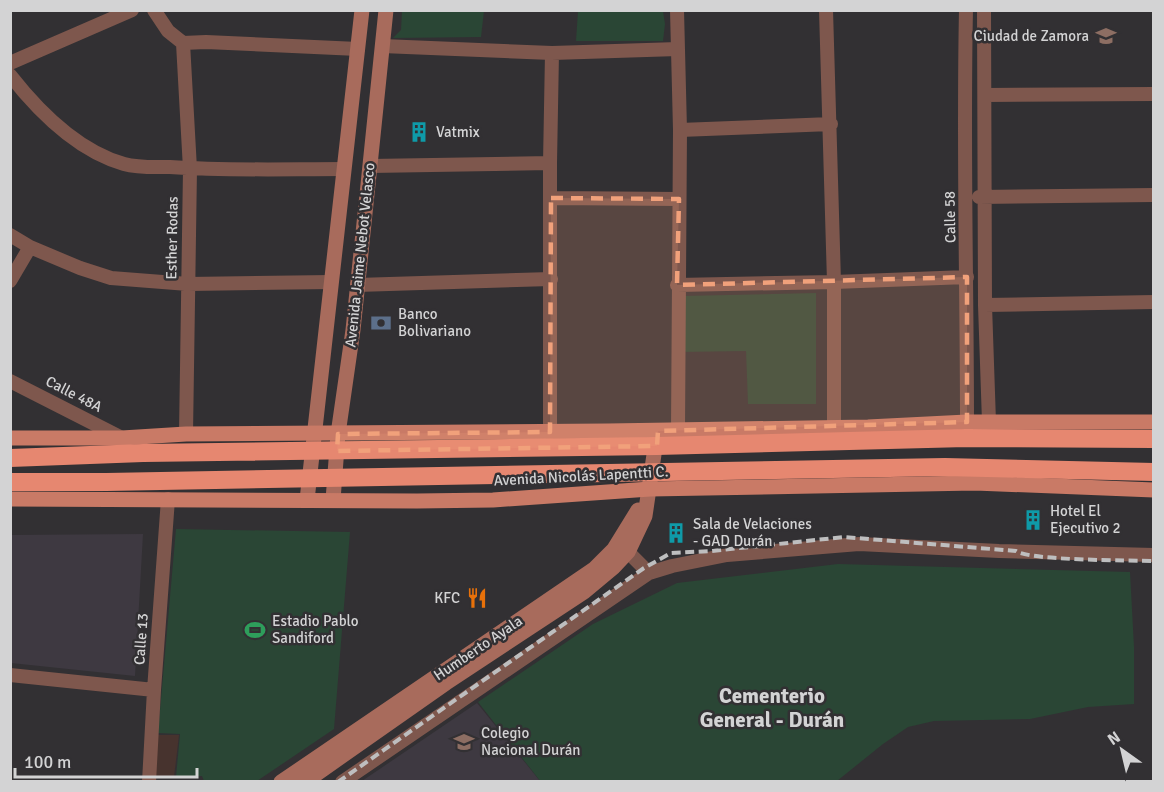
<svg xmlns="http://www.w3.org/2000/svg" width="1164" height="792" font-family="Signika,sans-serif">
<rect width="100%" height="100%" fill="#323033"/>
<path fill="#3e3941" d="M 143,534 L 135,676 L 11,663 L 11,535 Z
M 477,703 L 540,781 L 362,781 Z"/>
<path fill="#47332e" d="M 158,735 L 179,735 L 174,777 L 155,777 Z"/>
<path fill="#2a4635" d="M 402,11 L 484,11 L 481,37 L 393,38 L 401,30 Z
M 578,11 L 663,11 L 665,24 L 663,41 L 576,41 Z
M 816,293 L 816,404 L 748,404 L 746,351 L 680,352 L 681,296 Z
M 176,529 L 350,532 L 334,729 L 257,781 L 204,781 L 202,776 L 176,777 L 180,734 L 158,733 Z
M 838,564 L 1130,572 L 1134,647 L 1134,704 L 1088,707 L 1030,719 L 934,721 L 908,727 L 883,744 L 837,781 L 541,782 L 478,702 L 593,624 L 677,583 Z"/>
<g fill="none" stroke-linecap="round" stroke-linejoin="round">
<path stroke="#7e574d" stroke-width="14" d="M 154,10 L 168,31 L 183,43 L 206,42 L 358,49
M 677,10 L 680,130 L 678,430
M 826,10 L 834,282 L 834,427
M 966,10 C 963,148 967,285 967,422
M 984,10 L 985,305 L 989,422
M 183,43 L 190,169 L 186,434
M 382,46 L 552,53 L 678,49
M 10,63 L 132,10
M 10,75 C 39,112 78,151 124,164 C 138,168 155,167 170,167 C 228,171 286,169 344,169
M 985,95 L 1154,94
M 680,130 L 831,124
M 370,166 L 550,163
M 979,197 L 1154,195
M 551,198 L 679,199
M 10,235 L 30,247 L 80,268 L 111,278 L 188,284 L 331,282
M 10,281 L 30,247
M 357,285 L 551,279
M 677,285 L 834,282 L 967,277
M 985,305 L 1154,302
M 10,381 L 122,438
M 550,432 L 550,163 L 552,53
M 628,552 L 649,573
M 10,675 L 154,690
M 149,782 L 154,690 L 168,499
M 342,782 L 649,573 L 672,566 L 727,555 L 859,544 L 999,551 L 1154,555"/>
<path stroke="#a86b5c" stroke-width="15" d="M 307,500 L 362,10
M 333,500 L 338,434 L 353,330 L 386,10
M 281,782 L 594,569 L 614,549 L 638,510
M 305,782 L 446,683 L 584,592 L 614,567 L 628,552 L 645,516 L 657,434"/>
<path stroke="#c97a66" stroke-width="15" d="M 10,438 L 122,438 L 186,434 L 608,431 L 868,427 L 967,422 L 1154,422
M 10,499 L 417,501 L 493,500 L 650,489 L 975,483 L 1154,490"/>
<path stroke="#e68770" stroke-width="18" d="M 10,458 L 143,453 L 657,446 L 966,438 L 1154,439
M 10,482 L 106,482 L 945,467 L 1154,472"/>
<path stroke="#bebebf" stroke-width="4" stroke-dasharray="9 4.5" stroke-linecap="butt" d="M 338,782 L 644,568 L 671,553 L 712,551 L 844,537 L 1016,551 C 1031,561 1129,560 1154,561"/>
</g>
<path fill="#f1a17b" fill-opacity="0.2" stroke="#f1a17b" stroke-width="4.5" stroke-dasharray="12 8" stroke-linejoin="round" d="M 551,198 L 679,199 L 677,285 L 967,277 L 967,422 L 658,431 L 657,446 L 337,451 L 338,434 L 550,432 Z"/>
<defs>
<g id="school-bare" transform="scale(1.62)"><path d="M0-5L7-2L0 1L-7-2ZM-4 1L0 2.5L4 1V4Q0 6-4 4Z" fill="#8d6e63" stroke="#323033" stroke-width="2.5" paint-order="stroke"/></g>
<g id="building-bare" transform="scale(1.62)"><path d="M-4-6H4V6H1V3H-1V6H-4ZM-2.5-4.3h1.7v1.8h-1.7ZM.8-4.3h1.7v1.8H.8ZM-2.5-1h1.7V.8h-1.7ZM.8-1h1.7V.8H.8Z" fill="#0f9aa8" stroke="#323033" stroke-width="2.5" paint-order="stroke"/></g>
<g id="bank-bare" transform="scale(1.62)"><path d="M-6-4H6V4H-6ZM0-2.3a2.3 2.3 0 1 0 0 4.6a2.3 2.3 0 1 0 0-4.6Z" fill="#5c6f8a" stroke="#323033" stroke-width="2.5" paint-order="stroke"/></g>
<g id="restaurant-bare" transform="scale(1.62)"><path d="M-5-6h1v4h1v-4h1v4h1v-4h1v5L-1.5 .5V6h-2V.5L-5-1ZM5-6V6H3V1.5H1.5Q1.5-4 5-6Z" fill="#e8710a" stroke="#323033" stroke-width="2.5" paint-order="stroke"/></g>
<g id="stadium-bare" transform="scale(1.62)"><path d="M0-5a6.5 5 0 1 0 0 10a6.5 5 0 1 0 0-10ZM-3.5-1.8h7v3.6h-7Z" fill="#2e9e5b" stroke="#323033" stroke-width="2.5" paint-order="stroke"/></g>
</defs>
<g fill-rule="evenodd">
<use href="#school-bare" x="1106" y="36"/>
<use href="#building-bare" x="419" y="132"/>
<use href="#bank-bare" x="381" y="323"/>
<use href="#building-bare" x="1033" y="520"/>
<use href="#building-bare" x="676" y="533"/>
<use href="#restaurant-bare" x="477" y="598"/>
<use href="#stadium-bare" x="255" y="630"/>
<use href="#school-bare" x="464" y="742"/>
</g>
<g text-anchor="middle" stroke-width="5" stroke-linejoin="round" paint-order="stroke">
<g font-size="15" fill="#d3d3d4" stroke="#323033" text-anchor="start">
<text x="1089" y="41" text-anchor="end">Ciudad de Zamora</text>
<text x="436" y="137">Vatmix</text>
<text x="398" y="319">Banco<tspan x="398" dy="17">Bolivariano</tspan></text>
<text x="1050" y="516">Hotel El<tspan x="1050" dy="17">Ejecutivo 2</tspan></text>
<text x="693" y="529">Sala de Velaciones<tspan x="693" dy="17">- GAD Durán</tspan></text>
<text x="460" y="603" text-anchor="end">KFC</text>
<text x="272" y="626">Estadio Pablo<tspan x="272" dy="17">Sandiford</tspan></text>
<text x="481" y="738">Colegio<tspan x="481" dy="17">Nacional Durán</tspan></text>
</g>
<g font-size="15" fill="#d3d3d4" stroke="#323033">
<text transform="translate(950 217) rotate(-91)" y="5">Calle 58</text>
<text transform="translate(172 238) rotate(-89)" y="5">Esther Rodas</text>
<text transform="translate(360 255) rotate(-84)" y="5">Avenida Jaime Nebot Velasco</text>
<text transform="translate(74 394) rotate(27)" y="5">Calle 48A</text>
<text transform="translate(581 476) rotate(-3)" y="5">Avenida Nicolás Lapentti C.</text>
<text transform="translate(141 639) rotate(-86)" y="5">Calle 13</text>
<text transform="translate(478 648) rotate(-34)" y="5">Humberto Ayala</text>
</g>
<g font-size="21" font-weight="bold" fill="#d3d3d4" stroke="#323033">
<text x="772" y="703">Cementerio<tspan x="772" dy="24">General - Durán</tspan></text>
</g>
</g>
<rect width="1164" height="792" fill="none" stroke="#d3d3d4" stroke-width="24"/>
<g transform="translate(1122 750) rotate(326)" stroke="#323033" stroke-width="4.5" paint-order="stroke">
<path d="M0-4.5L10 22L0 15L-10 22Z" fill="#d3d3d4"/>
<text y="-9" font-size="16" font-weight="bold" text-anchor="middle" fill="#d3d3d4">N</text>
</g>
<path d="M15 768v9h182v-9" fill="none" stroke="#d3d3d4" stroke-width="3"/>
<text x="24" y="768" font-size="18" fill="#d3d3d4" stroke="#323033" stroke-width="4.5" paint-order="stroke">100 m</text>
</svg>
